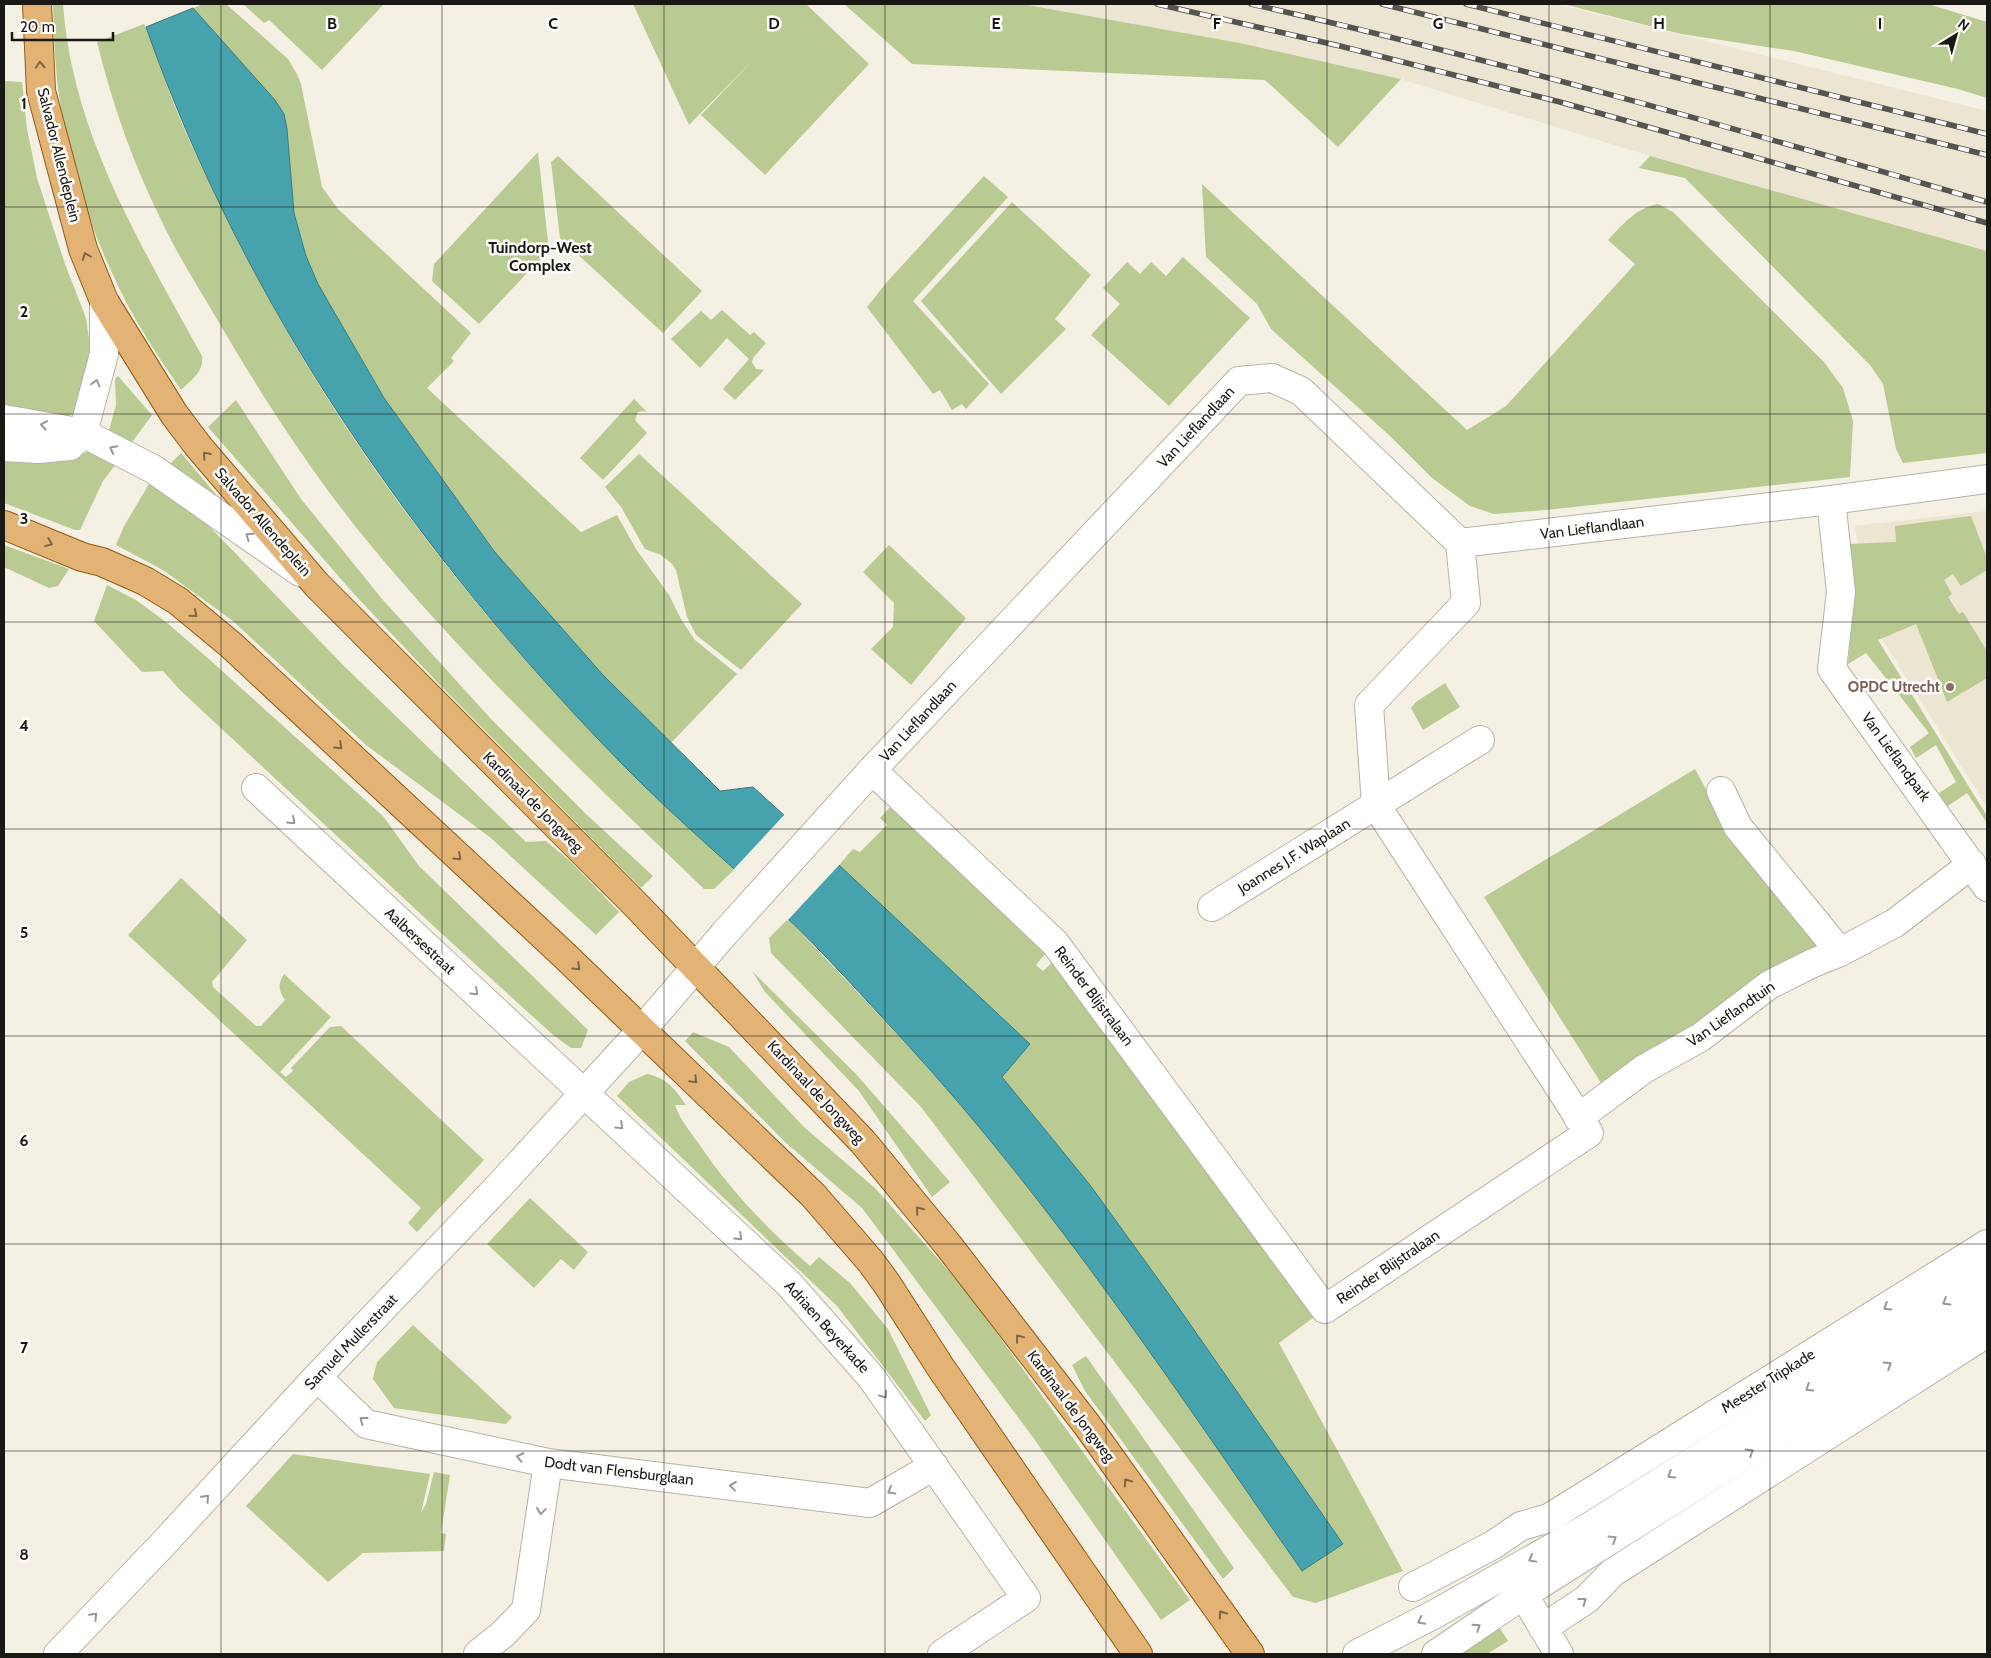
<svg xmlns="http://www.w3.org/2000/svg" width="1991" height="1658" font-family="Cabin,sans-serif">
<rect width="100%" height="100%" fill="#f4f0e4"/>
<path fill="#ece5d2" d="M 1022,4 L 1557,4 L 1987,111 L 1987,251 L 1650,156 L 1401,79 L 1240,43 Z
M 1987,511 L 1987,807 L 1881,637 L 1854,526 Z"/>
<path fill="#b9ca92" d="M 53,4 L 63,4 C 72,133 141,245 202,356 C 204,372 192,379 181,390 C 165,367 150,344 136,320 C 99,255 71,175 60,102 C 55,69 54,37 53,4 Z
M 204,4 L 226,4 L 288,59 L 297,74 L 301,84 L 322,187 L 338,209 L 471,333 L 451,358 L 454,361 L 427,388 L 581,532 L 617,515 L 636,549 L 669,595 L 682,621 L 695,640 L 737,674 L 671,743 L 603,675 L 494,551 L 384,398 L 318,284 L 306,256 L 294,212 L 287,129 L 275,100 L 193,8 Z
M 243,4 L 384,4 L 322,70 L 269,20 L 264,23 Z
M 633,4 L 806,4 L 869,64 L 765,175 L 701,115 L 754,59 L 689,125 Z
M 844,4 L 1022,4 L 1240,43 L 1401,79 L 1338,147 L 1265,80 L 912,64 Z
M 1563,4 L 1928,4 L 1987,22 L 1987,98 L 1958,89 L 1794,51 L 1681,34 Z
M 144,24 C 157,50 164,80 175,107 C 198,163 229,223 257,277 C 341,436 450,581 573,712 C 625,767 677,820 735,869 L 714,889 L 704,889 C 588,777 471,667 368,542 C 309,470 258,390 211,309 C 195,282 178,255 164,226 C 134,166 113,107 97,42 Z
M 4,81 L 22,82 L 27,129 L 37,178 L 65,264 L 86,318 L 90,346 L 90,376 L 76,410 L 71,415 L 61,418 L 4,408 Z
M 538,152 L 549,250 L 479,324 L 432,281 L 434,264 Z
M 558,156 L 702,291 L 663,333 L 560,238 L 551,162 Z
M 1650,156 L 1987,251 L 1987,453 L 1903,463 L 1896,449 L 1883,384 L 1870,365 L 1685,178 L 1639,168 Z
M 984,176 L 1008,197 L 913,301 L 989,384 L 966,409 L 962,404 L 952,410 L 940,390 L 933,394 L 867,307 L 887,282 Z
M 1202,184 L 1467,430 L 1506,406 L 1635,264 L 1608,240 C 1624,224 1634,209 1658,204 L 1673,212 L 1824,362 L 1843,388 L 1853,421 L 1850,477 L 1546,510 L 1494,514 L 1470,506 L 1432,478 L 1390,436 L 1271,329 L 1257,304 L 1206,257 Z
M 1012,202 L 1091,275 L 1055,319 L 1066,329 L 1001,394 L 921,301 Z
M 1183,257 L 1250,318 L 1169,406 L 1091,335 L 1120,304 L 1103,288 L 1127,262 L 1140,274 L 1151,262 L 1166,276 Z
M 722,310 L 750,335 L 754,332 L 766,343 L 753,358 L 752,362 L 756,369 L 764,370 L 735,400 L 723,389 L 749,359 L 727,338 L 700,368 L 671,339 L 701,311 L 711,320 Z
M 118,376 L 152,415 L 130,445 L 108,434 L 116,405 L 115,379 Z
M 634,399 L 647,412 L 643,411 L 638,412 L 635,420 L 647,433 L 603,480 L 580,458 Z
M 236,400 L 301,499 L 383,600 L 492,720 L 586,814 L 653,876 L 641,888 L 437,682 L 355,595 L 208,427 Z
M 95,448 L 118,461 L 103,481 L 80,530 L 75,530 L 4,503 L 4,455 C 42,461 58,468 95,448 Z
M 181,453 L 220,499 L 167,467 Z
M 639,454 L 802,604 L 741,670 L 696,635 L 687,617 L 676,570 L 672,564 L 661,555 L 645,549 L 621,507 L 605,487 Z
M 152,479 L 177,496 L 209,526 L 343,665 L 526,842 L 546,841 L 570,861 L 619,912 L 596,935 L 491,838 L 366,745 L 233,621 L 163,570 L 116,545 L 124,526 Z
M 1971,516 L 1987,558 L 1987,570 L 1961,586 L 1953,574 L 1944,580 L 1952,594 L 1948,597 L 1959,614 L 1963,612 L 1987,651 L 1987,678 L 1947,702 L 1916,624 L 1878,640 L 1987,816 L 1987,823 L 1967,793 L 1945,808 L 1936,795 L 1956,782 L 1936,745 L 1916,758 L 1910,747 L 1929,733 L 1866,653 L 1848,664 L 1854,601 L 1849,544 L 1896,542 L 1895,526 Z
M 4,545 L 69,569 L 58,586 L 49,588 L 4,567 Z
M 889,545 L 966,618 L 911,685 L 871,649 L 893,627 L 894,603 L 863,572 Z
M 107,585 L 136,600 L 166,622 L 210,660 L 383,816 L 419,866 L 588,1030 L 581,1048 L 571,1048 L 552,1034 L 440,932 L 180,690 L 163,671 L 142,672 L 94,621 Z
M 1445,683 L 1460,707 L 1423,730 L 1411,708 L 1416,702 Z
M 1695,769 L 1730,833 L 1824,949 L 1701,1024 L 1649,1049 L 1601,1083 L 1484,897 Z
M 890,807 L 1046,953 L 1036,965 L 1043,971 L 1053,962 L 1325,1309 L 1279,1343 L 1403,1571 L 1316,1603 L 1293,1597 L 921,1107 L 771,953 L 769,938 L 788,919 C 862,997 937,1074 1005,1157 C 1112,1288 1205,1432 1302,1571 L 1343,1544 L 1090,1185 L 1002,1077 L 1030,1044 L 839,865 L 853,849 L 860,852 L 887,825 L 880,818 Z
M 181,878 L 247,940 L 212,982 L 213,987 L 256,1026 L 261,1026 L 285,1000 C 278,990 278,984 284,974 L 331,1017 L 280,1072 L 286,1077 L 293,1071 L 291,1068 L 293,1066 L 330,1027 L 341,1026 L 484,1160 L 417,1232 L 408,1223 L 421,1208 L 128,935 Z
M 752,971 L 856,1074 L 950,1182 L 932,1197 L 859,1091 L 765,992 Z
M 693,1032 L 729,1047 L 804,1127 L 875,1188 L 964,1288 L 1190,1600 L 1161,1620 L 1032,1436 L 862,1208 L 785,1142 L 685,1041 Z
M 647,1074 C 667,1078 675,1089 686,1105 L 675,1105 C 680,1120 690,1131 699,1144 C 730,1190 768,1230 810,1266 L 819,1257 L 850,1283 L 888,1329 L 931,1415 L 925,1421 L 837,1306 L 617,1096 L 629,1082 Z
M 530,1198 L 588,1252 L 574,1270 L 561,1259 L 534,1288 L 487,1244 Z
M 413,1325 L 512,1417 L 506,1424 L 394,1408 L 373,1379 L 377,1362 Z
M 1086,1356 L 1234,1568 L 1223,1579 L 1085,1391 L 1072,1365 Z
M 293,1454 L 430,1474 L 421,1513 L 426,1504 L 434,1472 L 450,1475 L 441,1533 L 446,1534 L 444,1551 L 363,1553 L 328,1582 L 246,1506 Z
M 1497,1624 L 1508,1641 L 1487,1654 L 1452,1654 Z"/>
<path fill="#46a2ad" stroke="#39797f" d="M 193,8 L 275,100 L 284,114 L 287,129 L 294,213 L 306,256 L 318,284 L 384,398 L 494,551 L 603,675 L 720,791 L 753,787 L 839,865 L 1030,1044 L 1002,1077 L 1090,1185 L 1176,1304 L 1343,1544 L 1302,1571 C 1176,1390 1054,1204 904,1041 C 864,998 824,953 782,913 C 730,864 675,818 625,767 C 418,556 244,307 146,27 Z"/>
<path fill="#f4f0e4" d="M 786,813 L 841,863 L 787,921 L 733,870 Z"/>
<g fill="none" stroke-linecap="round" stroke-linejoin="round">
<g stroke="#b7b2a7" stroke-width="30">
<path id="street" d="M 1831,500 L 1841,592 L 1832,669 L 1987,887
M 1460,543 L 1831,500 L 1987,479
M 872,770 L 1055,943 L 1325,1309 L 1589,1133 L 1376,805 L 1369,705 L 1466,603 L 1460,543
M 256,788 L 789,1284 L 871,1377 L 1026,1598 L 942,1654
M 1721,791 L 1738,827 L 1840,952
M 1212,907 L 1480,740
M 1578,1118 L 1644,1069 L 1701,1037 L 1769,985 L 1813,963 L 1840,952 L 1895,923 L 1972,864
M 317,1377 L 366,1424 L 548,1463 L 870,1503 L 934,1466
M 1511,1574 L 1559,1654
M 1413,1587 L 1493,1545 L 1521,1526 L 1549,1518 L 1987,1244
M 1543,1628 L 1587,1599 L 1612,1573 L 1987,1333
M 58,1654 L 164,1543 L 317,1377 L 500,1185 L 642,1030 L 724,934 L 872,770 L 1239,381 L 1272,378 L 1301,391 L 1460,543
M 478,1654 L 503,1634 L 526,1610 L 548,1463"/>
</g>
<g stroke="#b7b2a7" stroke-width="30">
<path id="secondary" d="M 4,419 L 83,433 L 153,469 L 300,572
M 4,447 L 38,449 L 70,446 L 83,433 L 104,354 L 104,301
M 1357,1654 L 1433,1615 L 1584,1530 L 1987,1275
M 1436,1654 L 1523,1595 L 1987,1302"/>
</g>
<g stroke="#905c17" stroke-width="30">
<path id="primary" d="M 37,4 L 41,91 L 83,249 L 104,301 L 174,414 L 198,446 L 317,585 L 636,905 L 863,1142 L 948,1245 L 1087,1425 L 1250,1654
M 4,525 L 82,557 L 102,562 L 145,581 L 178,601 L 231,645 L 564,955 L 813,1195 L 871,1262 L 887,1284 L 941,1368 L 1138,1654"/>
</g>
<use href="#street" stroke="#fff" stroke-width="28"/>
<use href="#secondary" stroke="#fff" stroke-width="28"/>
<use href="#primary" stroke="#e2b375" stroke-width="28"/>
<g stroke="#56544e" stroke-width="5.5">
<path id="rail" d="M 1157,4 L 1340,46 L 1560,102 L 1987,223
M 1251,4 C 1499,60 1743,131 1987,202
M 1382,4 L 1987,155
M 1466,4 L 1987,134"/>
</g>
<use href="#rail" stroke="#fefdfb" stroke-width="4" stroke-dasharray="11" stroke-linecap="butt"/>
</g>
<defs><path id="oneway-chevron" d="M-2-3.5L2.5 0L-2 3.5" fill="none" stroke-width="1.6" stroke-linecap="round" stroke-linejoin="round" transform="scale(1.25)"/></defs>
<g stroke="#7e6644">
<use href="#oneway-chevron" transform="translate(40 65) rotate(-93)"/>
<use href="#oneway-chevron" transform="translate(86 256) rotate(-111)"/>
<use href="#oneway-chevron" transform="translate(206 455) rotate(-131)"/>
<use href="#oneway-chevron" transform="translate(49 543) rotate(22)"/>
<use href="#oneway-chevron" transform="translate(194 614) rotate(40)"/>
<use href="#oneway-chevron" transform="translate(339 746) rotate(43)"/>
<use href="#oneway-chevron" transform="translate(458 857) rotate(43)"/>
<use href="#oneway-chevron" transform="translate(577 967) rotate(44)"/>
<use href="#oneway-chevron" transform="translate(694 1080) rotate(45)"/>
<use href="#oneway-chevron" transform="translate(919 1210) rotate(-129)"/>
<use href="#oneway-chevron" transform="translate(1019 1338) rotate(-128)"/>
<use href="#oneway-chevron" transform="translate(1127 1482) rotate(-125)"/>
<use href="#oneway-chevron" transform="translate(1222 1614) rotate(-125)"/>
</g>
<g stroke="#989795">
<use href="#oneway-chevron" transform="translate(96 383) rotate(-75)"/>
<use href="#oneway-chevron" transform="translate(44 425) rotate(-169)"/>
<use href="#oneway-chevron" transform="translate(113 449) rotate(-153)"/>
<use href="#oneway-chevron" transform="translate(249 536) rotate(-145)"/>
<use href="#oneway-chevron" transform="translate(292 821) rotate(43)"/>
<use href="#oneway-chevron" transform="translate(475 992) rotate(43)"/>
<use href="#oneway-chevron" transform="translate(620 1126) rotate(43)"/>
<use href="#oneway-chevron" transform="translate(739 1237) rotate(43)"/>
<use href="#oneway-chevron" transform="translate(1946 1302) rotate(148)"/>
<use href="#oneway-chevron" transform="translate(1887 1307) rotate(148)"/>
<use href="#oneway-chevron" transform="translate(1888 1365) rotate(-32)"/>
<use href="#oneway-chevron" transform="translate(1809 1388) rotate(148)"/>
<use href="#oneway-chevron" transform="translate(884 1395) rotate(55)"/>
<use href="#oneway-chevron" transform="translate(363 1420) rotate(-143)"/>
<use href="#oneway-chevron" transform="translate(1750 1452) rotate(-32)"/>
<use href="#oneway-chevron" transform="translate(520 1457) rotate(-168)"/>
<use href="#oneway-chevron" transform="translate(1671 1475) rotate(148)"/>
<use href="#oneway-chevron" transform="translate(733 1486) rotate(-173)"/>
<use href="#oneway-chevron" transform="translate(891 1491) rotate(150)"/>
<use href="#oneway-chevron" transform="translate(206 1498) rotate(-47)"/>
<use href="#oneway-chevron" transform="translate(541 1511) rotate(98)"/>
<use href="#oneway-chevron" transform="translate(1613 1539) rotate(-32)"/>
<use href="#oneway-chevron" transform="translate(1532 1559) rotate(151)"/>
<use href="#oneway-chevron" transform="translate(1583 1601) rotate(-37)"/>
<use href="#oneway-chevron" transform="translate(94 1616) rotate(-46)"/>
<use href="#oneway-chevron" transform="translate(1421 1621) rotate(153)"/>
<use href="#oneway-chevron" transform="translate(1477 1627) rotate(-34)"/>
</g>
<path fill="none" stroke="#1a1814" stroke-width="1" stroke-opacity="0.55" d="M 221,4 L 221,1654M 442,4 L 442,1654M 664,4 L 664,1654M 885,4 L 885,1654M 1106,4 L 1106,1654M 1327,4 L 1327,1654M 1549,4 L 1549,1654M 1770,4 L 1770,1654M 4,207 L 1987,207M 4,414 L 1987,414M 4,622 L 1987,622M 4,829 L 1987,829M 4,1036 L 1987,1036M 4,1244 L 1987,1244M 4,1451 L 1987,1451"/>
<circle fill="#8d6e63" stroke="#fefdfb" stroke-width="2" cx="1950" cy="687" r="5"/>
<g text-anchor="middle" stroke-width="5" stroke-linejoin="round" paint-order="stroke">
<g font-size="15" fill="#1a1814" stroke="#fefdfb">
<text transform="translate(59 155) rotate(76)" y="5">Salvador Allendeplein</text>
<text transform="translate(1196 427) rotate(-47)" y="5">Van Lieflandlaan</text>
<text transform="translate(263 522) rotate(49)" y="5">Salvador Allendeplein</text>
<text transform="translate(1592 528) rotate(-7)" y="5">Van Lieflandlaan</text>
<text transform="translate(918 721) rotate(-47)" y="5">Van Lieflandlaan</text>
<text transform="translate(1896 757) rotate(54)" y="5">Van Lieflandpark</text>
<text transform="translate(533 802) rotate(45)" y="5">Kardinaal de Jongweg</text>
<text transform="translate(1294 856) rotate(-32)" y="5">Joannes J.F. Waplaan</text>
<text transform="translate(420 941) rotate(43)" y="5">Aalbersestraat</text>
<text transform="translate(1094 996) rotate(53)" y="5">Reinder Blijstralaan</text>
<text transform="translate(1731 1014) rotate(-35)" y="5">Van Lieflandtuin</text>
<text transform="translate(816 1092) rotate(47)" y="5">Kardinaal de Jongweg</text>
<text transform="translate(1388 1267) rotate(-34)" y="5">Reinder Blijstralaan</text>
<text transform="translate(827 1327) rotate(48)" y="5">Adriaen Beyerkade</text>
<text transform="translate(351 1342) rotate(-46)" y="5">Samuel Mullerstraat</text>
<text transform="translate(1768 1381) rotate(-32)" y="5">Meester Tripkade</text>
<text transform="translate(1071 1406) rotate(53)" y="5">Kardinaal de Jongweg</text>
<text transform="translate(619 1471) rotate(7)" y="5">Dodt van Flensburglaan</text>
</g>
<g font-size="15" font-weight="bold" fill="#785e54" stroke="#fefdfb" text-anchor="end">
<text x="1940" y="692">OPDC Utrecht</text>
</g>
<g font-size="16" font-weight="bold" fill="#1a1814" stroke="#fefdfb">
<text x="540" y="253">Tuindorp-West<tspan x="540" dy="18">Complex</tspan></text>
</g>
</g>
<g font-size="16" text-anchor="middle" font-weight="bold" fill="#1a1814" stroke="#fefdfb" stroke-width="5" stroke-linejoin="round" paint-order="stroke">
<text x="332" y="29">B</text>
<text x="553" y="29">C</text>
<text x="774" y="29">D</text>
<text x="996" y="29">E</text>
<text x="1217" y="29">F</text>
<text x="1438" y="29">G</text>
<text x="1659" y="29">H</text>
<text x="1880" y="29">I</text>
<text x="24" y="109">1</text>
<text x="24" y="317">2</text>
<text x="24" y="524">3</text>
<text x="24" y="731">4</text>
<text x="24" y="938">5</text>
<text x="24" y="1146">6</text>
<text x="24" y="1353">7</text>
<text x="24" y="1560">8</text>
</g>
<rect width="1991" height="1658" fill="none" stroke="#1a1814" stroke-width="10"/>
<g transform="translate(1956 35) rotate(37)" stroke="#fefdfb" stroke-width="4" paint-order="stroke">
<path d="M0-4L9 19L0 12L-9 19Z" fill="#1a1814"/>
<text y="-8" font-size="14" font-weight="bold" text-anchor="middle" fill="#1a1814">N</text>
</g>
<path d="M12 32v8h101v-8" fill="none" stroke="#1a1814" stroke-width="2.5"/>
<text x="20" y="32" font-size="15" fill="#1a1814" stroke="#fefdfb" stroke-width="4" paint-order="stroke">20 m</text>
</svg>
